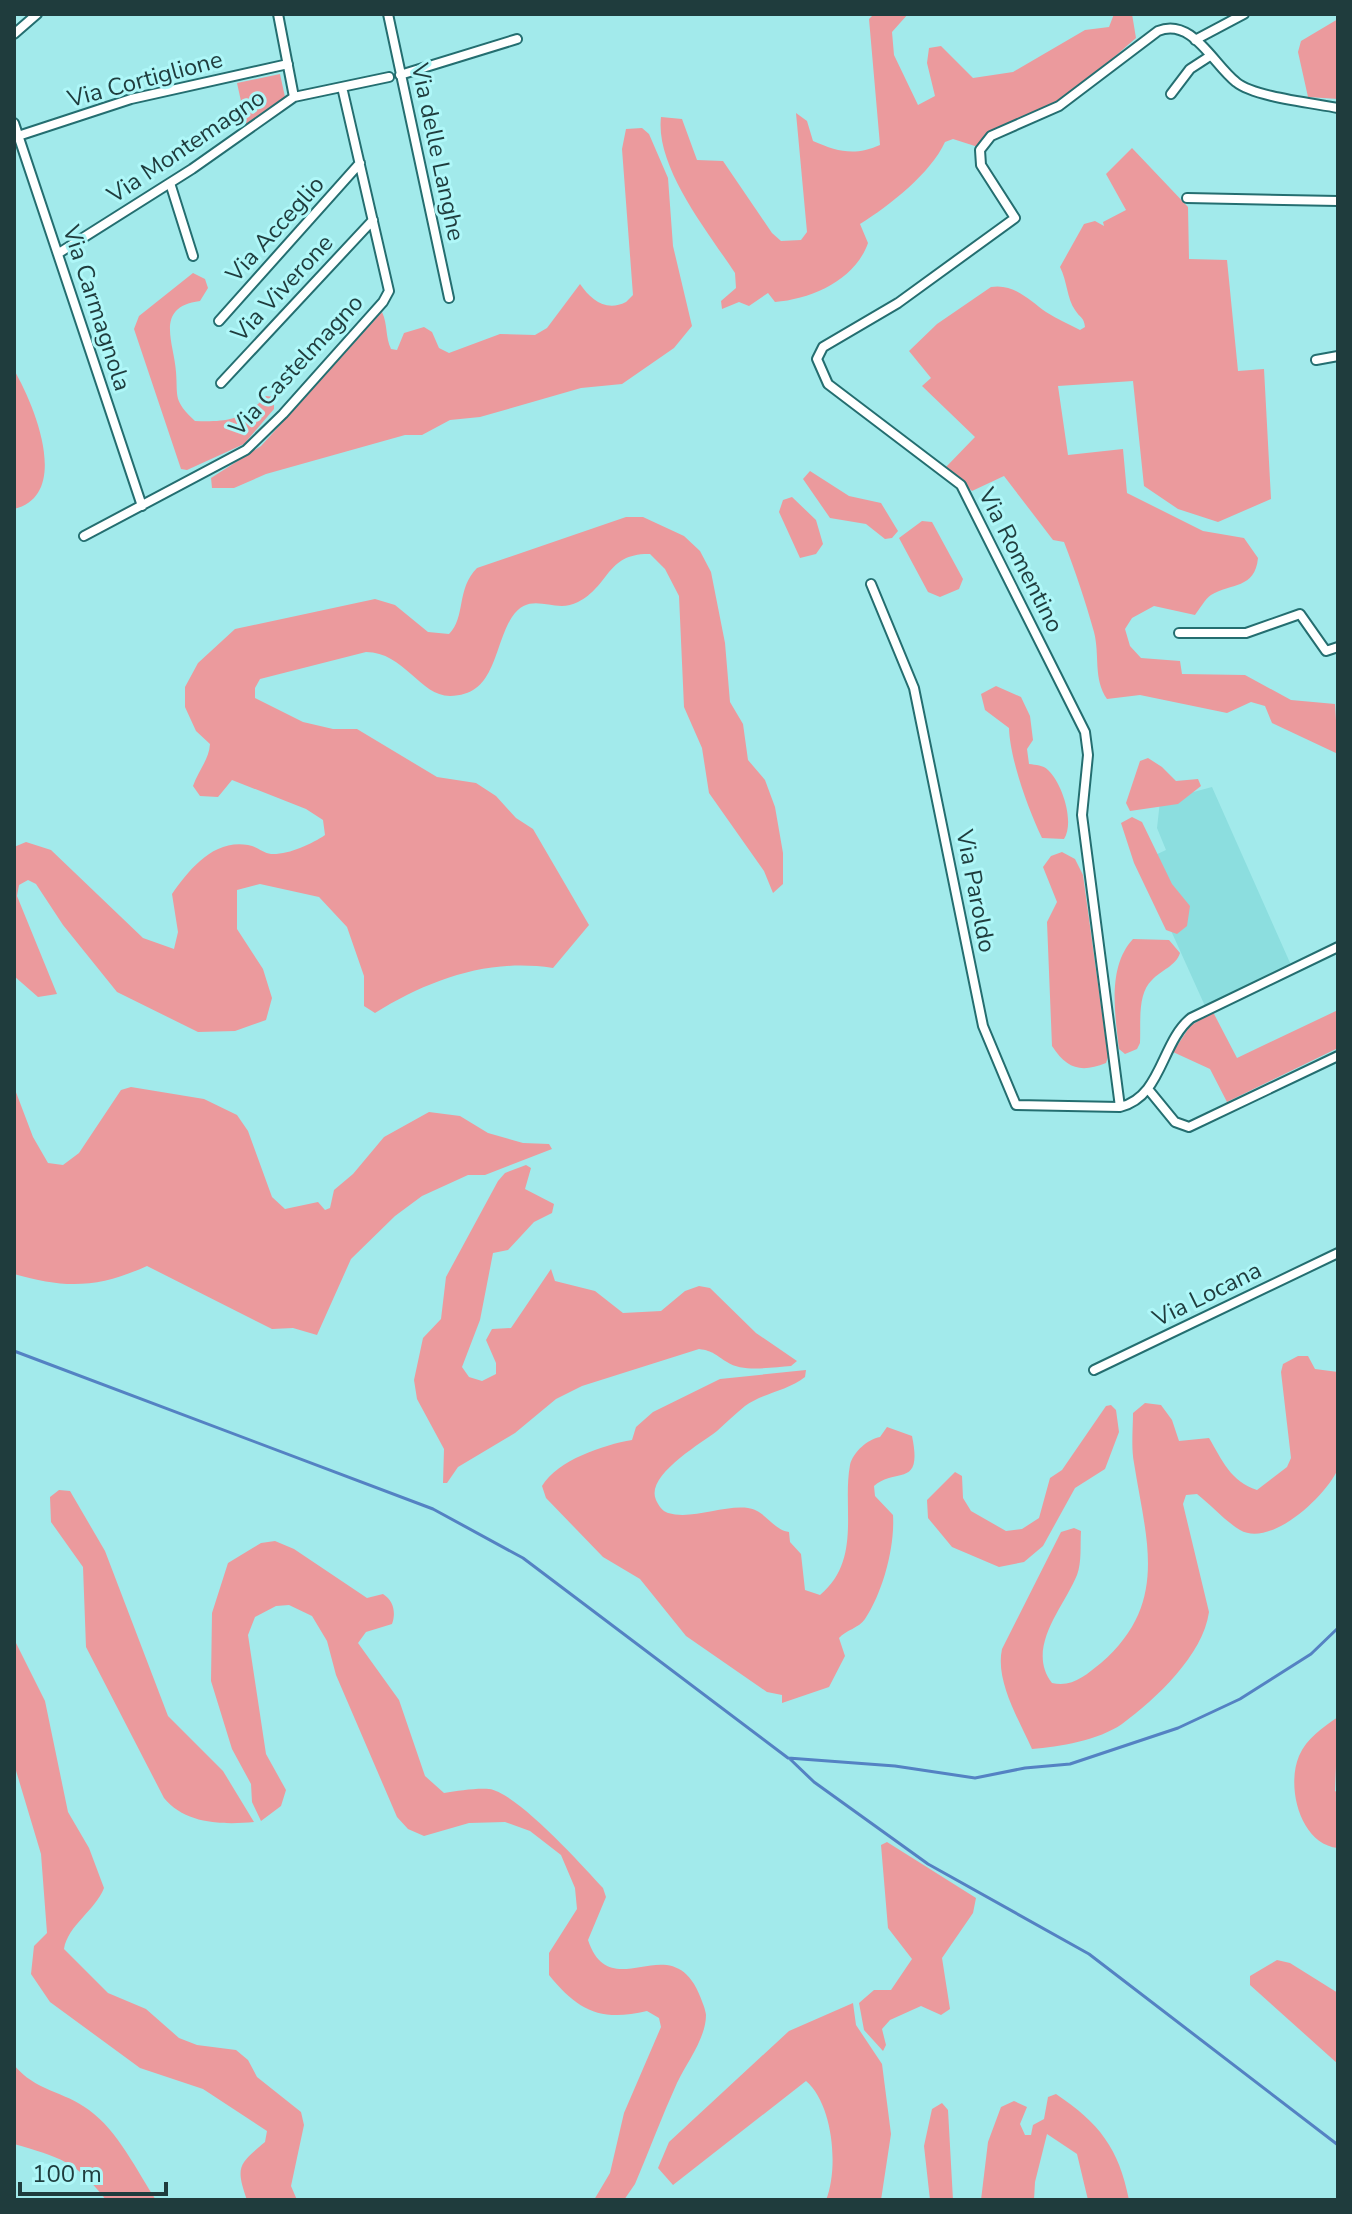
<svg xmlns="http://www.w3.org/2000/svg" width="1352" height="2214" font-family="'Nunito Sans',sans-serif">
<rect width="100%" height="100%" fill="#a2eaeb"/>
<path fill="#8cdedf" d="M 1212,787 L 1291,965 L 1205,1006 L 1140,862 L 1166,850 L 1157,828 L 1160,801 Z"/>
<path fill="#eb9a9d" d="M 874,14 L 908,14 L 892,32 L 894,55 L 918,105 L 935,96 L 927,63 L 929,48 L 941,46 L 973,78 L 1013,72 L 1085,30 L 1109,27 L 1114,14 L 1132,14 L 1136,38 C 1109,61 1083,87 1053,106 C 1027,122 999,120 978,147 L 953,139 L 945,142 C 931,173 889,206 860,224 L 868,243 C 855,280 812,299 775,302 L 768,293 L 749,306 L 739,302 L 722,309 L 721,301 L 736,288 L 735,273 C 708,232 655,167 661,117 L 682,119 L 697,160 L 723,161 L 772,233 L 781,241 L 801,240 L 807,232 L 796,113 L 807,121 L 813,141 C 838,152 855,156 880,145 L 869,19 Z
M 1338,19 L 1338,99 L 1308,97 L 1298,52 L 1301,41 Z
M 280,74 L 285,97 L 246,124 L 237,83 Z
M 642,128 L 649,134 L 668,178 L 673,246 L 692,326 L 674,348 L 622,384 L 581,388 L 480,417 L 450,420 L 422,435 L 405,435 L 266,474 L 234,488 L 212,488 L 211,478 L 261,446 L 382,312 C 388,325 385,336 391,349 L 397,350 L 404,333 L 424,327 L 432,332 L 439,348 L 449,353 L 500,334 L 535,335 L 547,328 L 580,284 C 591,300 606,312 626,302 L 633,295 L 622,149 L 626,129 Z
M 1132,148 L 1188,207 L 1189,259 L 1227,260 L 1238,371 L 1264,369 L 1271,499 L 1218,522 L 1178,509 L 1144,486 L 1133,381 L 1058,386 L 1068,455 L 1123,449 L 1127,493 L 1203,531 L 1244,538 L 1258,558 C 1255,589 1231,583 1211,595 C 1205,599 1199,610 1195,615 L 1154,606 L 1132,618 L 1125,629 L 1130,646 L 1141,658 L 1180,661 L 1182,674 L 1245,675 L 1291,700 L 1335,704 L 1338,754 L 1272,723 L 1265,706 L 1251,702 L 1227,713 L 1140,695 L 1107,699 C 1093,679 1100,655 1094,632 C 1085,600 1076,573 1064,542 L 1053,540 L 1004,476 L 972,491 L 946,467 L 975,437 L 922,386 L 931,378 L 909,351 L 937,324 L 991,287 C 1014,283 1030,301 1046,312 C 1057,319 1069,324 1080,330 L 1085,327 C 1084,317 1080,318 1075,310 C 1067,299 1067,280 1060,267 L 1084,224 L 1095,221 L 1104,226 L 1103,222 L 1126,210 L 1106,174 Z
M 193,273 L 205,279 L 208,288 L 200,301 C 154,307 174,342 176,372 C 178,398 173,400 195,421 C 227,422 244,420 266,396 L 274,397 L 274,409 L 244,444 L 187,470 L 181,469 L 134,329 L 139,316 Z
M 14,370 C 34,404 72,495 14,509 Z
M 810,471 L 849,496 L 881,503 L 898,531 L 892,538 L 885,539 L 866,524 L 830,518 L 803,479 Z
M 792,497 L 816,520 L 823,544 L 816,554 L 800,558 L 779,512 L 783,500 Z
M 626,517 L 643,517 L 684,536 L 700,551 L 711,572 L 725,643 L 730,702 L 743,724 L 748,760 L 765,780 L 775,807 L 783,853 L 783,884 L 773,893 L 764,871 L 709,793 L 702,748 L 684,707 L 679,596 L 665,569 L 650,554 C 606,553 610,586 578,602 C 554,615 531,589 512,617 C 493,647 496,696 450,696 C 420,696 404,652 366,652 L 260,679 L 255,688 L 255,698 L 303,722 L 333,729 L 357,729 L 437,777 L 476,783 L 496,796 L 516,818 L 533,829 L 589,925 L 553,968 C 487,958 429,980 375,1013 L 364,1006 L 364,976 L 347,927 L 319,897 L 260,884 L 237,890 L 237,929 L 263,969 L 272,998 L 266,1020 L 235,1031 L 198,1032 L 117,992 L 63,925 L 36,884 L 28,880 L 19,885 L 17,896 L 57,994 L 38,997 L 14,976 L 14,847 L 26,842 L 51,850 L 143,938 L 174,949 L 178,932 L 172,894 C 189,870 213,839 248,845 C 256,846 263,853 271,854 C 288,855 312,844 325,835 L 323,820 L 306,809 L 232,780 L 218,797 L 200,796 L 193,786 C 198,771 209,760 210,744 L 196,731 L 185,707 L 185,687 L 198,663 L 235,629 L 375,599 L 395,605 L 428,632 L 449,634 C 466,617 456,589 477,568 Z
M 922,521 L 932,522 L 963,579 L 959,589 L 940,597 L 928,592 L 899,538 Z
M 996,686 L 1021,697 L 1030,716 L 1033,740 L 1027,749 L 1029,764 C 1036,765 1043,765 1048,770 C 1062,783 1075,822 1064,839 L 1042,838 C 1028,809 1010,759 1009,728 L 985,710 L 981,694 Z
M 1148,758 L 1162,767 L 1176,781 L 1198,779 L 1201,786 L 1178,804 L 1130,811 L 1126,803 L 1140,761 Z
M 1132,817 L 1142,822 L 1172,884 L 1190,906 L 1187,926 L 1177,934 L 1166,930 L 1134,863 L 1121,823 Z
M 1062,852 L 1075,859 L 1083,875 L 1108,1057 L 1106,1063 C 1081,1073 1067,1069 1052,1046 L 1047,922 L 1057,902 L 1043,867 L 1051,856 Z
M 1133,939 L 1169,940 L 1180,953 C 1176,966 1161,970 1152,980 C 1137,994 1141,1023 1140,1043 L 1137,1049 L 1125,1054 L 1119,1049 C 1115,1014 1107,967 1133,939 Z
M 1338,1010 L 1338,1048 L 1227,1102 L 1210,1069 L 1173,1052 L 1190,1026 L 1213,1012 L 1237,1058 Z
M 14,1087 L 33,1137 L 48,1163 L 63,1165 L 79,1153 L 121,1090 L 131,1087 L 204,1099 L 237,1115 L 248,1131 L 272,1197 L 285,1209 L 318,1202 L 325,1210 L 330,1208 L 334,1190 L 353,1174 L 384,1137 L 429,1112 L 460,1116 L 488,1133 L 523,1143 L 549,1144 L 552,1149 L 485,1175 L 468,1175 L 422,1196 L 395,1216 L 351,1259 L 317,1335 L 293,1328 L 272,1329 L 147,1266 C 98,1288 66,1289 14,1274 Z
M 526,1165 L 531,1168 L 525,1189 L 554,1204 L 552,1213 L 534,1222 L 508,1250 L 493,1253 L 480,1320 L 462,1367 L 469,1377 L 482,1381 L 496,1374 L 496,1363 L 486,1340 L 492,1329 L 511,1328 L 551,1269 L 555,1281 L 595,1291 L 623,1313 L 661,1311 L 685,1291 L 699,1286 L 710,1288 L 756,1333 L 797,1361 L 791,1366 C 773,1367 743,1373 727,1362 C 715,1355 714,1351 699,1349 L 582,1386 L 556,1399 L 515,1433 L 458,1467 L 447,1483 L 443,1483 L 444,1449 L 417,1399 L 414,1380 L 423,1338 L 441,1319 L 446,1277 L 498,1181 L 505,1173 Z
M 1298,1356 L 1308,1356 L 1315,1369 L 1338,1372 L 1338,1469 C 1326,1496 1271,1548 1240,1530 C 1225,1521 1211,1505 1197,1494 L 1186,1495 L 1183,1504 L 1209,1612 C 1203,1655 1156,1699 1122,1724 C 1099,1740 1059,1747 1032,1749 C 1019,1720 995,1681 1002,1649 L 1061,1532 L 1074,1528 L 1081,1531 C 1080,1545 1082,1562 1077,1575 C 1064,1607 1025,1648 1052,1683 C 1072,1688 1086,1675 1101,1663 C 1170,1603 1146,1540 1134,1463 C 1131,1447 1133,1429 1133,1413 L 1145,1403 L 1161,1405 L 1172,1420 L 1179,1441 L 1209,1438 C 1222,1460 1231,1482 1257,1490 L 1287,1467 L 1291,1458 L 1281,1372 L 1283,1364 Z
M 806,1370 L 805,1377 C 787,1391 763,1393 745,1406 C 735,1414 726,1423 717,1431 C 700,1444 645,1476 656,1500 C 659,1506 662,1511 668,1513 C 692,1520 723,1505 748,1508 C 765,1510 773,1530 789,1532 L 790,1542 L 801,1554 L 805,1590 L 820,1595 C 862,1560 842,1508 850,1465 C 853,1452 868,1439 880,1437 L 887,1427 L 912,1436 C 923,1489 896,1467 874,1486 L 875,1496 L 893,1515 C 895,1547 883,1592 865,1619 C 859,1628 846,1630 839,1638 L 845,1656 L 829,1687 L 782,1703 L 782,1695 L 767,1692 L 686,1636 L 640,1579 L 603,1557 L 546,1498 L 542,1486 C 558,1460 603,1445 632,1440 L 636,1427 L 653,1412 L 720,1379 Z
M 1111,1405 L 1116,1410 L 1119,1432 L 1105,1469 L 1075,1488 L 1043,1546 L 1024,1562 L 999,1567 L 952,1547 L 928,1518 L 927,1500 L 955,1472 L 962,1476 L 963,1498 L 971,1511 L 1006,1531 L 1022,1529 L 1039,1518 L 1050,1478 L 1062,1470 L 1106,1406 Z
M 59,1490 L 70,1491 L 105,1551 L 168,1716 L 223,1771 L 254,1822 C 223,1825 185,1824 164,1798 L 86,1647 L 83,1567 L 51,1522 L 50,1497 Z
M 275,1541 L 294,1549 L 367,1598 L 383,1594 C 394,1601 396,1613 392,1624 L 366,1632 L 358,1643 L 399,1700 L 425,1776 L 444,1793 C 458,1791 475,1788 489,1789 C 516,1792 582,1865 603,1888 L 606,1897 L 588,1940 C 612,2011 675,1918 703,2004 C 704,2006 706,2013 706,2015 C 706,2038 687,2062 677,2083 C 662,2116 649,2151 635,2184 L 624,2200 L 594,2200 L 610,2173 L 624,2113 L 661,2027 L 659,2018 L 647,2011 C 601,2022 578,2011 549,1975 L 549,1953 L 577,1909 L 575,1888 L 561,1855 L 530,1831 L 505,1822 L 469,1823 L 424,1836 L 408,1829 L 397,1817 L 336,1675 L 327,1641 L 312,1616 L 289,1605 L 276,1606 L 255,1617 L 248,1635 L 266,1754 L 286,1790 L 281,1806 L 261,1821 L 252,1802 L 251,1784 L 232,1749 L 211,1681 L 212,1613 L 228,1563 L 261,1543 Z
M 14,1639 L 45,1701 L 68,1812 L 89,1848 L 104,1888 C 95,1911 68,1925 64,1949 L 108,1993 L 146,2009 L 179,2038 L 197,2045 L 236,2050 L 248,2060 L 257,2077 L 301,2112 L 304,2125 L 291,2186 L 297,2200 L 247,2200 C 235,2166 239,2164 265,2142 L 267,2131 L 203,2089 L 140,2068 L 50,2002 L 31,1974 L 34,1946 L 47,1933 L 41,1854 L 14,1764 Z
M 1338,1717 L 1335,1791 L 1338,1793 L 1338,1848 C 1300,1844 1286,1787 1299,1756 C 1307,1738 1322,1728 1338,1717 Z
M 887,1842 L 976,1898 L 973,1913 L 942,1958 L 950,2009 L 941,2015 L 921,2006 L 890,2020 L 882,2029 L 886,2045 L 883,2051 L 864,2030 L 859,2003 L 874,1990 L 891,1990 L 912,1959 L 888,1928 L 881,1845 Z
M 1277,1960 L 1290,1963 L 1338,1993 L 1338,2064 L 1250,1985 L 1250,1976 Z
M 853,2003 L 856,2025 L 882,2064 L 891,2134 L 881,2200 L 826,2200 C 839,2168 833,2104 806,2081 L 673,2185 L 658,2168 L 669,2142 L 789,2031 Z
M 14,2065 C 35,2091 64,2091 89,2110 C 118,2131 137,2171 156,2200 L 106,2200 C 76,2161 59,2157 14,2144 Z
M 1056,2094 C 1099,2123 1119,2148 1129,2200 L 1088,2200 L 1077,2154 L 1047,2134 L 1035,2182 L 1034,2200 L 981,2200 L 988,2142 L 1001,2107 L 1014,2101 L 1027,2107 L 1020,2124 L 1025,2135 L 1031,2135 L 1033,2125 L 1044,2119 L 1048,2097 Z
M 942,2103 L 948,2110 L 953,2200 L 930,2200 L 924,2146 L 932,2109 Z"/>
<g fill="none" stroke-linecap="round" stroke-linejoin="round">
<path stroke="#5482c3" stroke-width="3" d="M 14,1351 L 433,1509 L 523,1558 L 788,1758 L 895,1766 L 975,1778 L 1025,1768 L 1070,1764 L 1178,1728 L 1240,1699 L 1311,1654 L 1338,1628
M 790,1759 L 814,1782 L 928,1864 L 1089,1954 L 1338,2145"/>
<g stroke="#246e70" stroke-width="12">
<path id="street" d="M 278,14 L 294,97
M 388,14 L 449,298
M 14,34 L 37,14
M 1195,40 L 1244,14
M 400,75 L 517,39
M 1171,94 L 1190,69 L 1210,56
M 1338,108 C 1313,103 1254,97 1236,82 C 1213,64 1192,17 1158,31 L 1059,106 L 991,136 L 980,150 L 981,165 L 1015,218 L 898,303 L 823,347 L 817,359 L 828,384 L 961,485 L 1085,732 L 1088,755 L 1082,815 L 1120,1107 C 1162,1097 1161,1042 1191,1018 L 1338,947
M 14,123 L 142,506
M 15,137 L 131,99 L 288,64
M 170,183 L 193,256
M 1187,198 L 1338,201
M 59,253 L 192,169 L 294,97 L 389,77
M 219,321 L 360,163
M 1316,360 L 1338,356
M 221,383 L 373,220
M 84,536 L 246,450 L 283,414 L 383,302 L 389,291 L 342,87
M 871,584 L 914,688 L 983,1026 L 1016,1105 L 1120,1107
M 1179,633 L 1246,633 L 1300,614 L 1326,651 L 1338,647
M 1148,1089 L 1175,1122 L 1189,1127 L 1338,1056
M 1094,1370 L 1338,1253"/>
</g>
<use href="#street" stroke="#fff" stroke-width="8"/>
</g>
<g text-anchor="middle" stroke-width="6" stroke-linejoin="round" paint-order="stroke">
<g font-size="24" fill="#1f3c3d" stroke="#aff7f8">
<text transform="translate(145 79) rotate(-15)" y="8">Via Cortiglione</text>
<text transform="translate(186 146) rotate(-34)" y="8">Via Montemagno</text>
<text transform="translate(438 152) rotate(78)" y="8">Via delle Langhe</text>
<text transform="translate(275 229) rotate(-48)" y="8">Via Acceglio</text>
<text transform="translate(282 288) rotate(-47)" y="8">Via Viverone</text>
<text transform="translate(97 308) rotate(72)" y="8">Via Carmagnola</text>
<text transform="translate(296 365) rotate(-47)" y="8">Via Castelmagno</text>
<text transform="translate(1021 560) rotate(63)" y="8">Via Romentino</text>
<text transform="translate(976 891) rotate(79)" y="8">Via Paroldo</text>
<text transform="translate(1207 1294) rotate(-26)" y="8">Via Locana</text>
</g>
</g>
<rect width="1352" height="2214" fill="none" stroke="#1f3c3d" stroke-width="32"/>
<path d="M20 2182v12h146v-12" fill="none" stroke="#1f3c3d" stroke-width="4"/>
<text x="32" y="2182" font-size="24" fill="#1f3c3d" stroke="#aff7f8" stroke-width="6" paint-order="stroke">100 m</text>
</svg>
